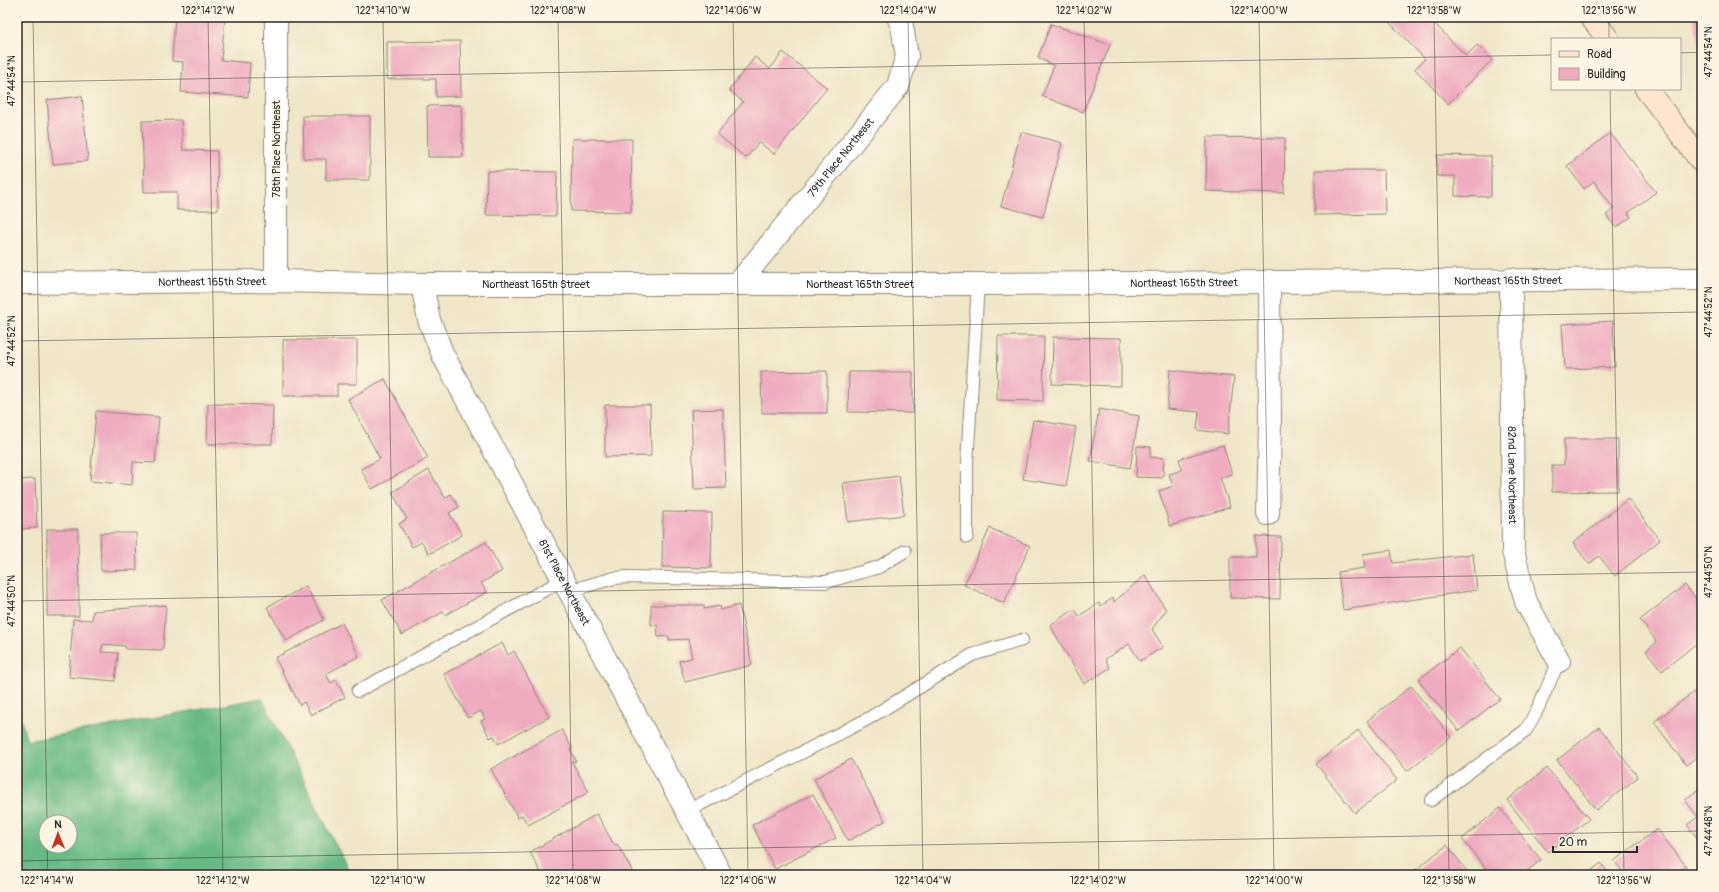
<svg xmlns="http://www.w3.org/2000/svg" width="1719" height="892" font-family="Pangolin,sans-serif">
<rect width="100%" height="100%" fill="#fcf5e5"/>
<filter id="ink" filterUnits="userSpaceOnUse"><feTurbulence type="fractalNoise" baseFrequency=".025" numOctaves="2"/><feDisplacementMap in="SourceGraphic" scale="8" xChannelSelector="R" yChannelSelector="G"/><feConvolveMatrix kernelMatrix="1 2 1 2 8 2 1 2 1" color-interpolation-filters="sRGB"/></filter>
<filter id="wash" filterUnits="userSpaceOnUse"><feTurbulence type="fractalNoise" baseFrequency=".012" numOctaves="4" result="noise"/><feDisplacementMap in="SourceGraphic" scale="16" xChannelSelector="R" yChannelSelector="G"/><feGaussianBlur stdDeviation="0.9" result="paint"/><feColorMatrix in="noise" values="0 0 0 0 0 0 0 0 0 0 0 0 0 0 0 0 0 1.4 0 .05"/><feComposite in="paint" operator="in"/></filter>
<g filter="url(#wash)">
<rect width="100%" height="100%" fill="#efe6c7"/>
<path fill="#68b985" stroke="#4a7258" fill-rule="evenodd" d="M 262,698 L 351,875 L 17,875 L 17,706 L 27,741 ZM 46,822 L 70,822 L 70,846 L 46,846 Z"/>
<g id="blocks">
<path fill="#efabc0" d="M 175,17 L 225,17 L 221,60 L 250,63 L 248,97 L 181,92 L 183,62 L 172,61 Z
M 1386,17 L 1432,17 L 1430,19 L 1466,56 L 1477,45 L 1492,60 L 1448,104 L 1415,69 L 1425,59 L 1385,18 Z
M 1693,17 L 1702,17 L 1702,49 L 1701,49 Z
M 1051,24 L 1110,45 L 1083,112 L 1042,96 L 1054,66 L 1038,57 Z
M 460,41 L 461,96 L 436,97 L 436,79 L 387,79 L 387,42 Z
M 783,52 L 827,88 L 774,154 L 759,142 L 746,158 L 717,134 L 743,102 L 729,90 L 755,57 L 770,69 Z
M 82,96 L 88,161 L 53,164 L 47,100 Z
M 461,105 L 463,157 L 428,157 L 427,106 Z
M 303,116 L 370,116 L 370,180 L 326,180 L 326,159 L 304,159 Z
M 181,120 L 183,150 L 217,151 L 218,210 L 177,210 L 177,192 L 144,192 L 142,121 Z
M 1021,132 L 1062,143 L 1043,217 L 1001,206 Z
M 1610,133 L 1656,192 L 1628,213 L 1631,217 L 1616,228 L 1606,215 L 1614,209 L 1594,181 L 1584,189 L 1567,166 Z
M 1207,137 L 1285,138 L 1284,193 L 1206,191 Z
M 572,139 L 632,139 L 631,212 L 571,211 Z
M 1437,155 L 1491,156 L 1491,197 L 1455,196 L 1455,176 L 1437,176 Z
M 1315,170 L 1384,170 L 1385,214 L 1315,215 Z
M 487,171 L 557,172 L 556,216 L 486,215 Z
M 1613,321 L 1615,367 L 1565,369 L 1562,324 Z
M 998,336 L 1044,336 L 1043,401 L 997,400 Z
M 1053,337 L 1121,338 L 1121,386 L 1052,384 Z
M 283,340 L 357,340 L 357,384 L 337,384 L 337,396 L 283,396 Z
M 1170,370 L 1234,377 L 1228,434 L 1197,430 L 1199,412 L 1167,409 Z
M 827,371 L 827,413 L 762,413 L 761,372 Z
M 849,372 L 913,372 L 913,413 L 848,412 Z
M 385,379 L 428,458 L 372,489 L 361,469 L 380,459 L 348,399 Z
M 208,404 L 273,405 L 272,444 L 207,444 Z
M 605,405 L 650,405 L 651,456 L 605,457 Z
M 723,409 L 726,488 L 694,489 L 691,410 Z
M 1099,409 L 1139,416 L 1130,468 L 1090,461 Z
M 96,411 L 159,417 L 155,463 L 133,462 L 132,485 L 90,481 Z
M 1033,420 L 1076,427 L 1066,486 L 1023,479 Z
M 1564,439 L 1618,439 L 1618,491 L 1552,492 L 1552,465 L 1564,465 Z
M 1223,445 L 1232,474 L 1220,478 L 1230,507 L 1170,526 L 1159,491 L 1173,486 L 1169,474 L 1182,470 L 1179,459 Z
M 1137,446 L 1151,447 L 1150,457 L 1164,458 L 1163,478 L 1136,477 Z
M 429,470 L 445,498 L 451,494 L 459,507 L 449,513 L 462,535 L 429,554 L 422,542 L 412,547 L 399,524 L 407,519 L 392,492 Z
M 899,476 L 904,515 L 848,522 L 843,483 Z
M 35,479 L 37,528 L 17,529 L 17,480 Z
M 1628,499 L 1660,540 L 1615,576 L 1599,556 L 1589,564 L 1573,543 Z
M 663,512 L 712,513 L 711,568 L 662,567 Z
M 990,528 L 1030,546 L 1004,603 L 964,585 Z
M 47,529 L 78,529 L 79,616 L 47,616 Z
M 100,533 L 136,533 L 137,570 L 101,571 Z
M 1256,536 L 1281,537 L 1280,599 L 1230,598 L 1230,557 L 1256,557 Z
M 486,542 L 502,571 L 481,583 L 487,592 L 445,615 L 443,612 L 402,635 L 382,600 Z
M 1391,550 L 1393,563 L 1473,554 L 1477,590 L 1343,610 L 1338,572 L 1365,568 L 1363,554 Z
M 1145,575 L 1166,610 L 1152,629 L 1163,647 L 1140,661 L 1129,644 L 1105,659 L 1110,668 L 1084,684 L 1050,625 L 1075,609 L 1079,616 L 1099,603 L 1101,606 L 1113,598 L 1114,602 Z
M 1685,585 L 1702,606 L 1702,639 L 1662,671 L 1646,651 L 1657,642 L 1640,620 Z
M 306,586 L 324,620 L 286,641 L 267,607 Z
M 166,605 L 163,650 L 126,649 L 125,646 L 103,644 L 101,652 L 118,653 L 115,681 L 69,677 L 73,619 L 92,620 L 93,611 Z
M 651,605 L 704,605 L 704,609 L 720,606 L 721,610 L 739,605 L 752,665 L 685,682 L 679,661 L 692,658 L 688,639 L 669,640 L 669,636 L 658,637 L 657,625 L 651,625 Z
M 342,623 L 359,656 L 326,674 L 331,683 L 336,680 L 345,697 L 311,715 L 304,702 L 300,705 L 275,658 Z
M 502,643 L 508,655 L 514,651 L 549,717 L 498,744 L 494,736 L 490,738 L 481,721 L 485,719 L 481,711 L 468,718 L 444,674 Z
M 1460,648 L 1500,699 L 1459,731 L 1418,680 Z
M 1411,686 L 1451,737 L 1407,771 L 1367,721 Z
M 1695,691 L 1702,700 L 1702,753 L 1686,765 L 1654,722 Z
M 1599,727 L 1638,777 L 1596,810 L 1557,760 Z
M 562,730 L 572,748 L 570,749 L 576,761 L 572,762 L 589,792 L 528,825 L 522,815 L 518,818 L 491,769 Z
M 1358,730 L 1397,780 L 1355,813 L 1316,764 Z
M 851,759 L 885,821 L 848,841 L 814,779 Z
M 1547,768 L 1589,819 L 1548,852 L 1507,800 Z
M 1702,786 L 1702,844 L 1687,825 L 1698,817 L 1685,800 Z
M 813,794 L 836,838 L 775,869 L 752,825 Z
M 1500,808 L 1541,860 L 1522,875 L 1491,875 L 1462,839 Z
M 597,814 L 614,845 L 617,844 L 633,872 L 628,875 L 542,875 L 530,852 Z
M 1657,829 L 1686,866 L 1674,875 L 1625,875 L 1614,861 Z
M 1447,845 L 1470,875 L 1409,875 Z
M 1601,863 L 1610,875 L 1586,875 Z"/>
</g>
</g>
<g filter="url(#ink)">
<use href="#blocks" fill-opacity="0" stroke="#8d8879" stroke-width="1"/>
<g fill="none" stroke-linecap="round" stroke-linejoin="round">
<g stroke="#8d8879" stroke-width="14">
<path id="lane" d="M 967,537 L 967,463 L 978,284
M 569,591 L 614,578 L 628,577 L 826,582 L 879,567 L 905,551
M 358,691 L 563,580
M 1431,800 L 1526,730 L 1537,710 L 1559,661
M 687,811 L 866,720 L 972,655 L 1022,640"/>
</g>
<g stroke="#8d8879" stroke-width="24">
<g id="street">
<path id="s1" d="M 1511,279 L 1513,551 L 1526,602 L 1559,661"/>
<path d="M 276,281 L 276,17"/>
<path id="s2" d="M 17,283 L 276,281 L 422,284 L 978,284 L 1702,279"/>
<path id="s3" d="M 422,284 L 429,320 L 443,355 L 721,875"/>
<path id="s4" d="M 738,284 L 898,86 L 907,56 L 902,26 L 898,17"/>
<path d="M 1268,514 L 1270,424 L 1269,281"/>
</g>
</g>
<g stroke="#8d8879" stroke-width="24">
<path id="secondary" d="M 1591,17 L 1608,39
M 1646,89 L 1702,162"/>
</g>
<use href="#lane" stroke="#fff" stroke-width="12"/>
<use href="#street" stroke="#fff" stroke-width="22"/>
<use href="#secondary" stroke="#fce5cf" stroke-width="22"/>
</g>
</g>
<path fill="none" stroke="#2b2b2b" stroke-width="1" stroke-opacity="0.45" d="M 33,17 L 47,822M 208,17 L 223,875M 383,17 L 398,875M 558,17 L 573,875M 733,17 L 748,875M 908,17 L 923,875M 1084,17 L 1099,875M 1259,17 L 1274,875M 1434,17 L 1449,875M 1609,17 L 1609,39M 1680,53 L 1702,52M 17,82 L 1552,55M 1610,89 L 1624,875M 17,341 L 1702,312M 17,601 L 1702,572M 47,846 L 48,875M 17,861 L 1702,831"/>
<g text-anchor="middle" stroke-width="4" stroke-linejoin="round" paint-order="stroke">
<g font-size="11" fill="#2b2b2b" stroke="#fcf5e5">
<text transform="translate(276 149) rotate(-90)" y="4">78th Place Northeast</text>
<text dy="4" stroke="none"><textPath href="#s4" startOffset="163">79th Place Northeast</textPath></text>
<text dy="4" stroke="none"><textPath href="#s2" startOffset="1491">Northeast 165th Street</textPath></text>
<text dy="4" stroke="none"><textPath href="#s2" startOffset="195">Northeast 165th Street</textPath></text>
<text dy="4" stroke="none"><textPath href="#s2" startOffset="1167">Northeast 165th Street</textPath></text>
<text dy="4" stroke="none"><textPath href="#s2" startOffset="519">Northeast 165th Street</textPath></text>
<text dy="4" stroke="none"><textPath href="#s2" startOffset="843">Northeast 165th Street</textPath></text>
<text dy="4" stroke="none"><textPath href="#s1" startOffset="196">82nd Lane Northeast</textPath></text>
<text dy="4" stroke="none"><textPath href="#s3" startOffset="332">81st Place Northeast</textPath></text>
</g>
</g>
<rect width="1719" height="892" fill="none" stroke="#fcf5e5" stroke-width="44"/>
<rect x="1551" y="38" width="130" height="52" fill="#fcf5e5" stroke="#a8a49b"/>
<rect x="1559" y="51" width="20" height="6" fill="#fce5cf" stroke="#a8a49b"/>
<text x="1587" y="58" font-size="12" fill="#2b2b2b">Road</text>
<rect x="1559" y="68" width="20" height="12" fill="#efabc0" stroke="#a8a49b"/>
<text x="1587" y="78" font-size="12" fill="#2b2b2b">Building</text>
<g transform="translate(58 834) rotate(359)"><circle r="19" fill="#fcf5e5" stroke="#a8a49b"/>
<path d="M0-3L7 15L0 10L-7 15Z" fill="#c8321e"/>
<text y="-6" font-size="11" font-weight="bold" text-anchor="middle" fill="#2b2b2b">N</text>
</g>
<path d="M1553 846v6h84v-6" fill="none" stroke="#2b2b2b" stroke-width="2"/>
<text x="1559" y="846" font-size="12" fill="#2b2b2b" stroke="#fcf5e5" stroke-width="3" paint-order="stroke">20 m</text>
<rect x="22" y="22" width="1675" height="848" fill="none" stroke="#2b2b2b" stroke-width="1.5"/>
<g font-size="10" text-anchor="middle" fill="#2b2b2b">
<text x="208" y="14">122°14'12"W</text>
<text x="383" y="14">122°14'10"W</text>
<text x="558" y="14">122°14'08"W</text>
<text x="733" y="14">122°14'06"W</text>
<text x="908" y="14">122°14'04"W</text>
<text x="1084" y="14">122°14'02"W</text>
<text x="1259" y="14">122°14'00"W</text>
<text x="1434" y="14">122°13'58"W</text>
<text x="1609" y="14">122°13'56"W</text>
<text transform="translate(1708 52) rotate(-90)" y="4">47°44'54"N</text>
<text transform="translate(11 81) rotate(-90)" y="4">47°44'54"N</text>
<text transform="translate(1708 312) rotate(-90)" y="4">47°44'52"N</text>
<text transform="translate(11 341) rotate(-90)" y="4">47°44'52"N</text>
<text transform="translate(1708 572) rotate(-90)" y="4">47°44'50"N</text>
<text transform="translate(11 601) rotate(-90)" y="4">47°44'50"N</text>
<text transform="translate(1708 831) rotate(-90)" y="4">47°44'48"N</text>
<text x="47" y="884">122°14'14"W</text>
<text x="223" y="884">122°14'12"W</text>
<text x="398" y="884">122°14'10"W</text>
<text x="573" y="884">122°14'08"W</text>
<text x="748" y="884">122°14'06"W</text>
<text x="923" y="884">122°14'04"W</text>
<text x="1098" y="884">122°14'02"W</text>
<text x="1274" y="884">122°14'00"W</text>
<text x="1449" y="884">122°13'58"W</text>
<text x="1624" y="884">122°13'56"W</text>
</g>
</svg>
